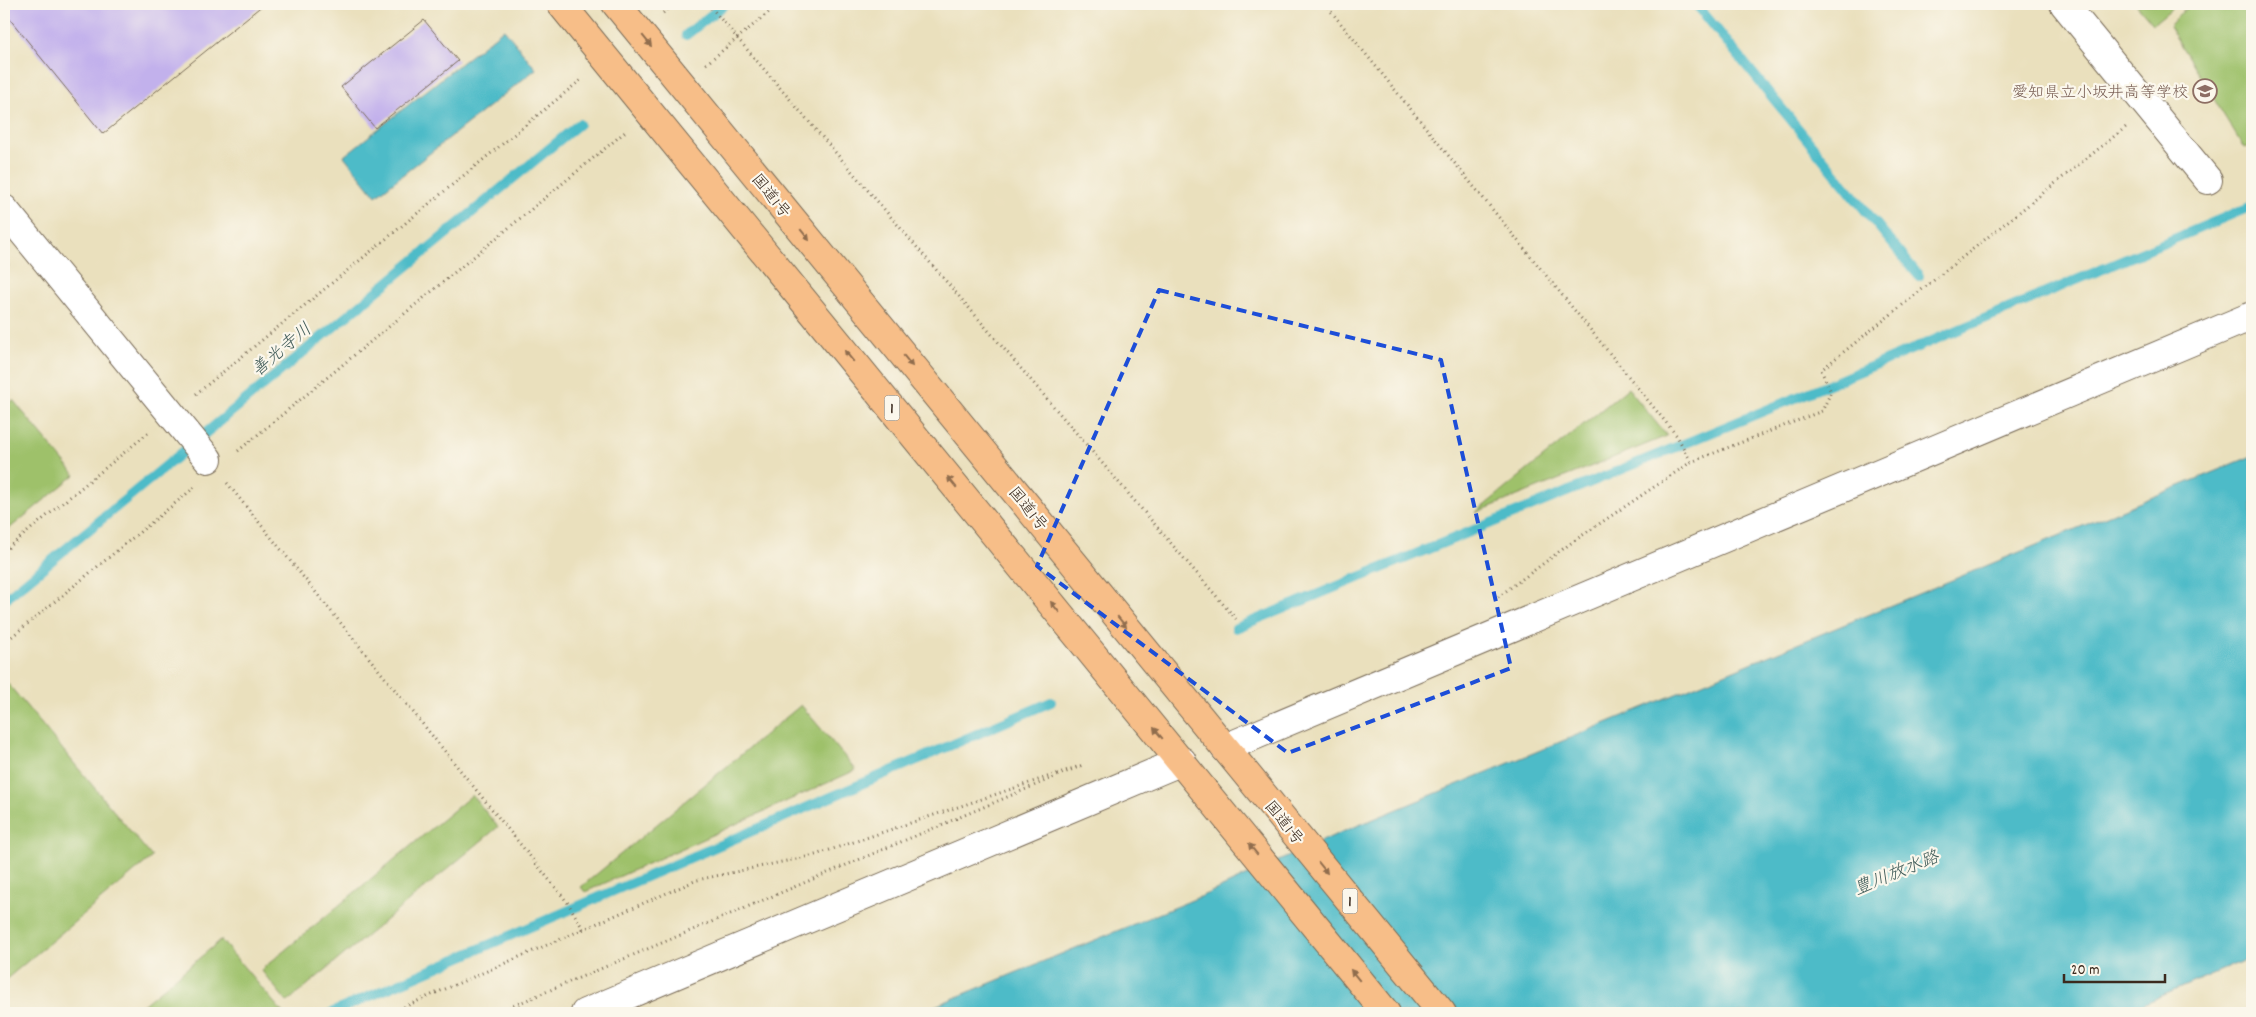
<svg xmlns="http://www.w3.org/2000/svg" width="2256" height="1017" font-family="Dekko,'Klee One',sans-serif">
<rect width="100%" height="100%" fill="#fbf7ec"/>
<filter id="ink" filterUnits="userSpaceOnUse"><feTurbulence type="fractalNoise" baseFrequency=".02" numOctaves="2"/><feDisplacementMap in="SourceGraphic" scale="10" xChannelSelector="R" yChannelSelector="G"/><feConvolveMatrix kernelMatrix="1 2 1 2 8 2 1 2 1" color-interpolation-filters="sRGB"/></filter>
<filter id="wash" filterUnits="userSpaceOnUse"><feTurbulence type="fractalNoise" baseFrequency=".0096" numOctaves="4" result="noise"/><feDisplacementMap in="SourceGraphic" scale="20" xChannelSelector="R" yChannelSelector="G"/><feGaussianBlur stdDeviation="1.12" result="paint"/><feColorMatrix in="noise" values="0 0 0 0 0 0 0 0 0 0 0 0 0 0 0 0 0 1.4 0 .05"/><feComposite in="paint" operator="in"/></filter>
<g filter="url(#wash)">
<rect width="100%" height="100%" fill="#eae0bd"/>
<path fill="#9ec16b" stroke="#6c7644" d="M 2136,4 L 2177,4 L 2153,24 Z
M 2190,4 L 2252,4 L 2252,145 L 2244,148 L 2169,26 Z
M 1628,388 L 1667,436 L 1475,513 Z
M 13,400 L 75,475 L 4,533 L 4,408 Z
M 4,679 L 152,857 L 4,981 Z
M 801,705 L 856,770 L 585,892 L 581,887 Z
M 472,795 L 498,827 L 287,1002 L 261,970 Z
M 221,940 L 283,1013 L 133,1013 Z"/>
<path fill="#4ebbc8" stroke="#447273" d="M 504,29 L 536,69 L 376,196 L 344,156 Z
M 2252,456 L 2252,957 L 2122,1013 L 918,1013 L 1209,893 L 1335,835 Z"/>
<g fill="none" stroke-linecap="round" stroke-linejoin="round">
<path stroke="#4ebbc8" stroke-width="10" d="M 1696,4 L 1919,276
M 686,35 L 725,4
M 4,600 L 579,124
M 1236,628 L 1844,378 L 2252,206
M 331,1013 L 1051,702"/>
</g>
<g id="blocks">
<path fill="#c2b1ec" d="M 4,4 L 264,4 L 103,134 L 4,12 Z
M 424,20 L 458,61 L 375,128 L 341,87 Z
M 4,258 L 9,265 L 4,269 Z"/>
</g>
</g>
<g filter="url(#ink)">
<use href="#blocks" fill-opacity="0" stroke="#786a56" stroke-width="1"/>
<g fill="none" stroke-linecap="round" stroke-linejoin="round">
<g stroke="#786a56" stroke-width="30">
<path id="minor" d="M 2064,4 L 2208,180
M 4,209 L 208,459
M 1225,748 L 2252,316
M 585,1013 L 1182,761"/>
</g>
<g stroke="#786a56" stroke-width="30">
<path id="trunk" d="M 561,4 L 1386,1013
M 616,4 L 1442,1013"/>
</g>
<path stroke="#786a56" stroke-width="3" stroke-dasharray="1 4" stroke-linecap="butt" d="M 708,4 L 1236,619
M 1325,4 L 1677,436 L 1691,462
M 663,13 L 674,4
M 706,64 L 779,4
M 196,394 L 582,79
M 238,451 L 625,132
M 227,483 L 568,903 L 583,929
M 4,551 L 148,433
M 1498,597 L 1571,543 L 1691,462 L 1822,411 L 1831,392 L 1821,370 L 2126,127
M 4,643 L 195,487
M 390,1013 L 697,880 L 815,855 L 1083,765 L 496,1013"/>
<use href="#minor" stroke="#fff" stroke-width="28"/>
<use href="#trunk" stroke="#f7be88" stroke-width="28"/>
</g>
<defs><path id="oneway-solid" d="M-6-.8H1V-3.2L6.5 0L1 3.2V.8H-6Z" transform="scale(1.25)"/></defs>
<g fill="#906d4e">
<use href="#oneway-solid" transform="translate(647 41) rotate(51)"/>
<use href="#oneway-solid" transform="translate(805 235) rotate(51)"/>
<use href="#oneway-solid" transform="translate(849 356) rotate(-129)"/>
<use href="#oneway-solid" transform="translate(908 361) rotate(51)"/>
<use href="#oneway-solid" transform="translate(952 482) rotate(-129)"/>
<use href="#oneway-solid" transform="translate(1055 607) rotate(-129)"/>
<use href="#oneway-solid" transform="translate(1122 622) rotate(51)"/>
<use href="#oneway-solid" transform="translate(1158 733) rotate(-129)"/>
<use href="#oneway-solid" transform="translate(1253 849) rotate(-129)"/>
<use href="#oneway-solid" transform="translate(1323 868) rotate(51)"/>
<use href="#oneway-solid" transform="translate(1355 975) rotate(-129)"/>
</g>
</g>
<path fill="none" stroke="#1d4ed8" stroke-width="4" stroke-dasharray="10 6" stroke-linejoin="round" d="M 1159,290 L 1441,360 L 1511,668 L 1288,753 L 1037,566 Z"/>
<defs>
<g id="school-ring" transform="scale(1.25)"><circle r="9.5" fill="#fbf7ec" stroke="#8d6e63" stroke-width="1.5"/><path d="M0-5L7-2L0 1L-7-2ZM-4 1L0 2.5L4 1V4Q0 6-4 4Z" fill="#8d6e63"/></g>
</defs>
<g fill-rule="evenodd">
<use href="#school-ring" x="2205" y="91"/>
</g>
<g text-anchor="middle" stroke-width="4.5" stroke-linejoin="round" paint-order="stroke">
<g fill="#fbf7ec" stroke="#75685c" stroke-width="1">
<rect x="884.5" y="395.5" width="15" height="25" rx="4"/>
<rect x="1342.5" y="888.5" width="15" height="25" rx="4"/>
</g>
<g font-size="15" font-weight="bold" fill="#3b2a1e">
<text x="892" y="413">1</text>
<text x="1350" y="906">1</text>
</g>
<g font-size="16" fill="#785e54" stroke="#fbf7ec" text-anchor="end">
<text x="2188" y="97">愛知県立小坂井高等学校</text>
</g>
<g font-size="16" fill="#3b2a1e" stroke="#fbf7ec">
<text transform="translate(772 195) rotate(51)" y="6">国道1号</text>
<text transform="translate(1029 508) rotate(51)" y="6">国道1号</text>
<text transform="translate(1285 822) rotate(51)" y="6">国道1号</text>
</g>
<g font-size="18" font-style="italic" fill="#425d5a" stroke="#fbf7ec">
<text transform="translate(281 349) rotate(-40)" y="6">善光寺川</text>
<text transform="translate(1896 872) rotate(-22)" y="6">豊川放水路</text>
</g>
</g>
<rect width="2256" height="1017" fill="none" stroke="#fbf7ec" stroke-width="20"/>
<path d="M2064 974v8h101v-8" fill="none" stroke="#3b2a1e" stroke-width="2.5"/>
<text x="2071" y="974" font-size="15" fill="#3b2a1e" stroke="#fbf7ec" stroke-width="4" paint-order="stroke">20 m</text>
</svg>
